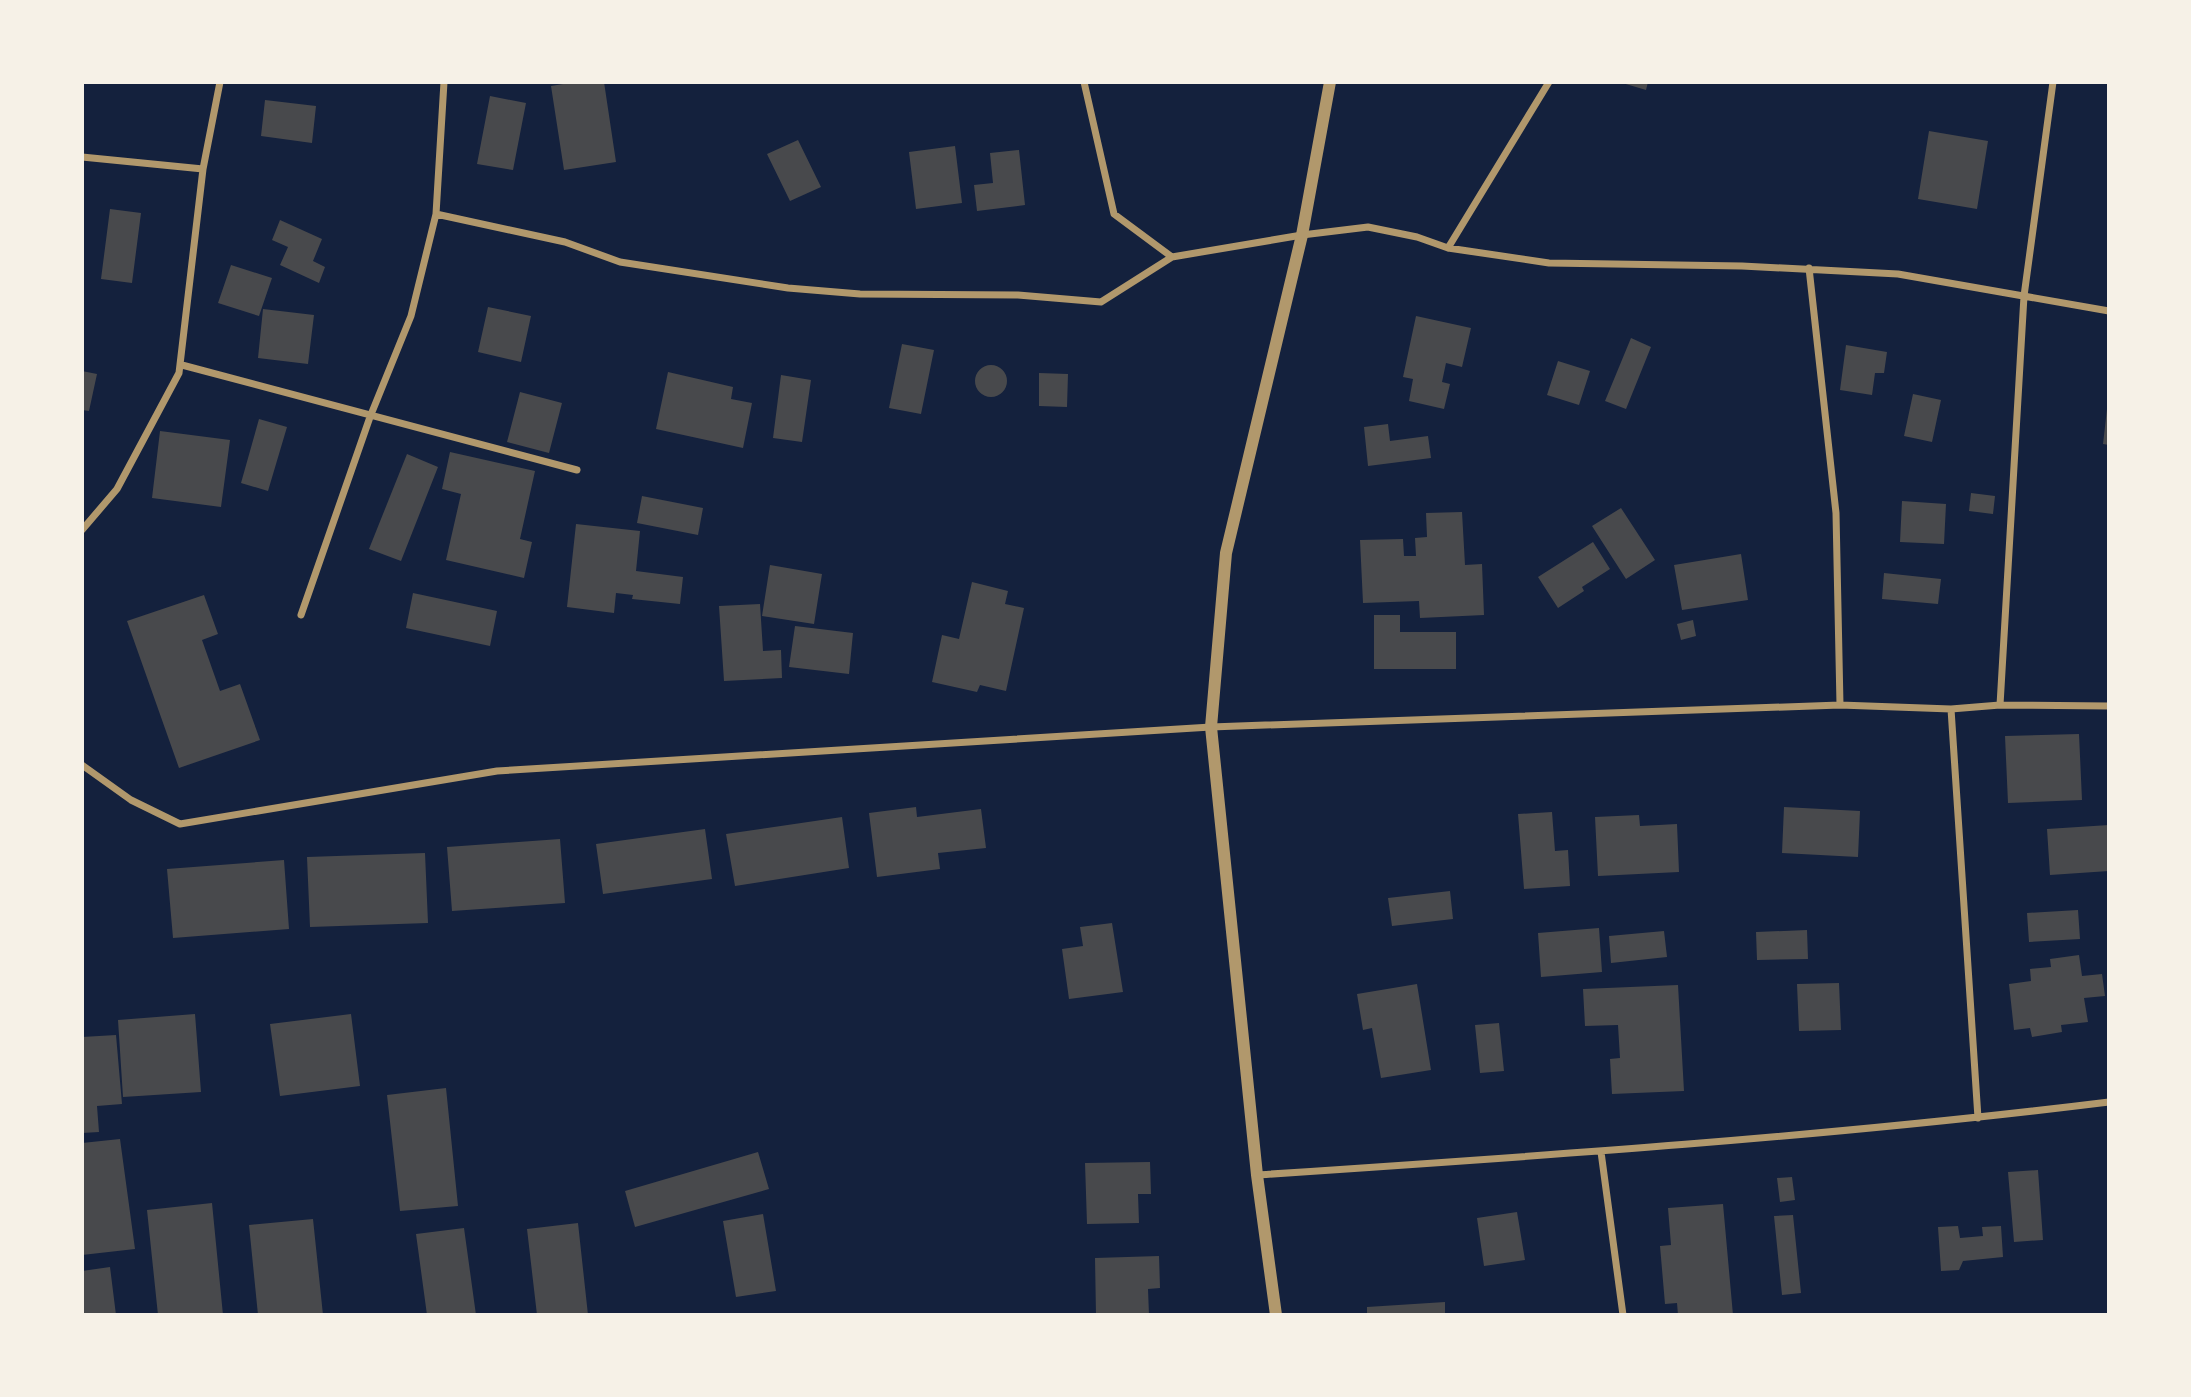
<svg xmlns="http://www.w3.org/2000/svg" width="2191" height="1397" font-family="'Work Sans',sans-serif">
<rect width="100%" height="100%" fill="#14213d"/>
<path fill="#48494c" d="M 575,82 L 604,82 L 616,162 L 564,170 L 551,86 Z
M 1619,82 L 1648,82 L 1646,90 Z
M 490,96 L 526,103 L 513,170 L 477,164 Z
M 265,100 L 316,106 L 312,143 L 261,136 Z
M 1929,131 L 1988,141 L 1977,209 L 1918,199 Z
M 798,140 L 821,187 L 790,201 L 767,154 Z
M 955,146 L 962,203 L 916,209 L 909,152 Z
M 1019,150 L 1025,205 L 977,211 L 974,185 L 993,183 L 990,153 Z
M 110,209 L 141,213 L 132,283 L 101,279 Z
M 280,220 L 322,239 L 313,261 L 325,267 L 319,283 L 280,265 L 288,247 L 272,240 Z
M 231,265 L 272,278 L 259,316 L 218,303 Z
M 488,307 L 531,316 L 521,362 L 478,352 Z
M 263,309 L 314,315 L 308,364 L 258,358 Z
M 1416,316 L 1471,328 L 1462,367 L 1446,363 L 1442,382 L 1450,384 L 1444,409 L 1409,401 L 1413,379 L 1403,377 Z
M 1631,338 L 1651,347 L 1626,409 L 1605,401 Z
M 902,344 L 934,350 L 921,414 L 889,408 Z
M 1846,345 L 1887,352 L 1884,373 L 1875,373 L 1872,395 L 1840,390 Z
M 1558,361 L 1590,371 L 1579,405 L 1547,395 Z
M975 381a16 16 0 1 1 32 0a16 16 0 1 1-32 0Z
M 82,371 L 97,374 L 89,411 L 82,410 Z
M 668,372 L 733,387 L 731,399 L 752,403 L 743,448 L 656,429 Z
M 1039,373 L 1068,374 L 1067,407 L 1039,406 Z
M 781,375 L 811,380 L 802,442 L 773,438 Z
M 520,392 L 562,403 L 549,453 L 507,442 Z
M 1913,394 L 1941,400 L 1932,442 L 1904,436 Z
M 2107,409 L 2109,409 L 2109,445 L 2103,444 Z
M 259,419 L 287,427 L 268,491 L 241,483 Z
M 1388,424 L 1390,441 L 1428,436 L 1431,458 L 1368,466 L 1364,427 Z
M 160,431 L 230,440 L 221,507 L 152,498 Z
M 450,452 L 535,471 L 520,539 L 532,542 L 524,578 L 446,560 L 461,494 L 442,489 Z
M 407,454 L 438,467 L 401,561 L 369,549 Z
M 1971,493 L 1995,496 L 1993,514 L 1969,511 Z
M 642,496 L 703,508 L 698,535 L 637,523 Z
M 1902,501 L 1946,504 L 1944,544 L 1900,542 Z
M 1621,508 L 1655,560 L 1626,579 L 1592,526 Z
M 1462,512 L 1465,565 L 1482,564 L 1484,615 L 1420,618 L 1419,601 L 1363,603 L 1360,540 L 1403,539 L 1404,556 L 1416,556 L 1415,538 L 1427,537 L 1426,513 Z
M 576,524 L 640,531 L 636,571 L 683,577 L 680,604 L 632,599 L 633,595 L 616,593 L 614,613 L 567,607 Z
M 1593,542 L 1610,569 L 1582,587 L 1584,591 L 1558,608 L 1538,577 Z
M 1741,554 L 1748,600 L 1682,610 L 1674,565 Z
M 770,565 L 822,574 L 814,624 L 762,616 Z
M 1884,573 L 1941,579 L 1938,604 L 1882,599 Z
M 972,582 L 1008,591 L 1005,604 L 1024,608 L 1006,691 L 980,685 L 977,692 L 932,682 L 942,635 L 959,639 Z
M 413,593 L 497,611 L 490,646 L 406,628 Z
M 204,595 L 218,634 L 202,640 L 220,691 L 240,684 L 260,740 L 179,768 L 127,621 Z
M 760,604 L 763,651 L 781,650 L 782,678 L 724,681 L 719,606 Z
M 1374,615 L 1400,615 L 1400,632 L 1456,632 L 1456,669 L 1374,669 Z
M 1693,620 L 1696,636 L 1681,640 L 1677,624 Z
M 795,626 L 853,633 L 849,674 L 789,667 Z
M 2079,734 L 2082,800 L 2008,803 L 2005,736 Z
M 916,807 L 917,817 L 981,809 L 986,848 L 938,853 L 940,869 L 877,877 L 869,813 Z
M 1784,807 L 1860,811 L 1858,857 L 1782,853 Z
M 1552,812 L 1555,851 L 1568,850 L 1570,886 L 1524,889 L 1518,814 Z
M 1639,815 L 1640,826 L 1677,824 L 1679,872 L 1598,876 L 1595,817 Z
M 842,817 L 849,868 L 735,886 L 726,834 Z
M 2109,825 L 2109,871 L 2050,875 L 2047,829 Z
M 705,829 L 712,879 L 603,894 L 596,844 Z
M 560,839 L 565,903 L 452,911 L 447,847 Z
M 425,853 L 428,923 L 310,927 L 307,857 Z
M 284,860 L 289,929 L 173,938 L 167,869 Z
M 1450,891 L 1453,919 L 1392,926 L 1388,898 Z
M 2078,910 L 2080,939 L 2029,942 L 2027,913 Z
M 1112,923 L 1123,992 L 1069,999 L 1062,949 L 1083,946 L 1080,927 Z
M 1599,928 L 1602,972 L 1541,977 L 1538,933 Z
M 1807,930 L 1808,959 L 1757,960 L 1756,932 Z
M 1664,931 L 1667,957 L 1611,963 L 1609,936 Z
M 2079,955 L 2082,976 L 2102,974 L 2105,996 L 2084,998 L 2088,1022 L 2061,1025 L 2062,1032 L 2032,1037 L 2030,1028 L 2014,1030 L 2009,984 L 2031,981 L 2030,969 L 2051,967 L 2050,959 Z
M 1839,983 L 1841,1030 L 1799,1031 L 1797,984 Z
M 1417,984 L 1431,1070 L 1381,1078 L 1372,1028 L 1363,1030 L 1357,994 Z
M 1678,985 L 1684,1091 L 1612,1094 L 1610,1059 L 1620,1058 L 1618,1025 L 1585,1026 L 1583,989 Z
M 195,1014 L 201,1092 L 123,1097 L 118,1020 Z
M 351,1014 L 360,1086 L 280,1096 L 270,1024 Z
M 1499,1023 L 1504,1071 L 1480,1073 L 1475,1025 Z
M 116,1035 L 122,1104 L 97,1106 L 99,1132 L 82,1133 L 82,1037 Z
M 446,1088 L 458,1206 L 400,1211 L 387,1095 Z
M 120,1139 L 135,1249 L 82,1255 L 82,1143 Z
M 758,1152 L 769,1189 L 635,1227 L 625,1191 Z
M 1150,1162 L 1151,1194 L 1138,1194 L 1139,1223 L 1087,1224 L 1085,1163 Z
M 2038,1170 L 2043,1240 L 2014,1242 L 2008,1172 Z
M 1792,1177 L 1795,1200 L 1780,1202 L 1777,1178 Z
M 212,1203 L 223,1315 L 158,1315 L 147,1210 Z
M 1723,1204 L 1733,1315 L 1678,1315 L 1677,1303 L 1665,1304 L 1660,1246 L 1671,1245 L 1668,1208 Z
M 1517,1212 L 1525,1260 L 1484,1266 L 1477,1218 Z
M 763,1214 L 776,1291 L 736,1297 L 723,1221 Z
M 1793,1215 L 1801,1293 L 1782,1295 L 1774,1216 Z
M 313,1219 L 323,1315 L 258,1315 L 249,1225 Z
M 578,1223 L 588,1315 L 537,1315 L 527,1229 Z
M 1958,1226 L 1960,1238 L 1983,1236 L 1982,1227 L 2001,1226 L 2003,1257 L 1963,1261 L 1959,1270 L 1941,1271 L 1938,1227 Z
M 464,1228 L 476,1315 L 427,1315 L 416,1234 Z
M 1159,1256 L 1160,1288 L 1148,1289 L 1149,1315 L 1096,1315 L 1095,1258 Z
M 110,1267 L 116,1315 L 82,1315 L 82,1271 Z
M 1445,1302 L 1445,1315 L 1367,1315 L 1367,1307 Z"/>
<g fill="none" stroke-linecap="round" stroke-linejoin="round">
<path stroke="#b1986c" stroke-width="7" d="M 82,157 L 203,169
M 436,214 L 565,242 L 620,262 L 788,288 L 860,294 L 1018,295 L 1101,302 L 1172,257 L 1114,214 L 1084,82
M 1448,248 L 1549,82
M 1172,257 L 1302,235 L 1368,227 L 1417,237 L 1448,248 L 1549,263 L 1742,266 L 1898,274 L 2109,311
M 1809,268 L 1836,513 L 1840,705
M 182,365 L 577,470
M 82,530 L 117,489 L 179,373 L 203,169 L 220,82
M 301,615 L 370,417 L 411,316 L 436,214 L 444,82
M 2000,705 L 2024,296 L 2053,82
M 1951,709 L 1978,1118
M 82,765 L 131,800 L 180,824 L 497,771 L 1211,727 L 1840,705 L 1951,709 L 2000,705 L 2109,706
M 1601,1152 L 1623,1315
M 1257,1175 C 1541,1156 1826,1137 2109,1102"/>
<path stroke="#b1986c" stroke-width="12" d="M 1276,1315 L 1257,1175 L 1211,727 L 1226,553 L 1302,235 L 1330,82"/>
</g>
<rect width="2191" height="1397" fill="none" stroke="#f6f1e7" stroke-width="168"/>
</svg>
